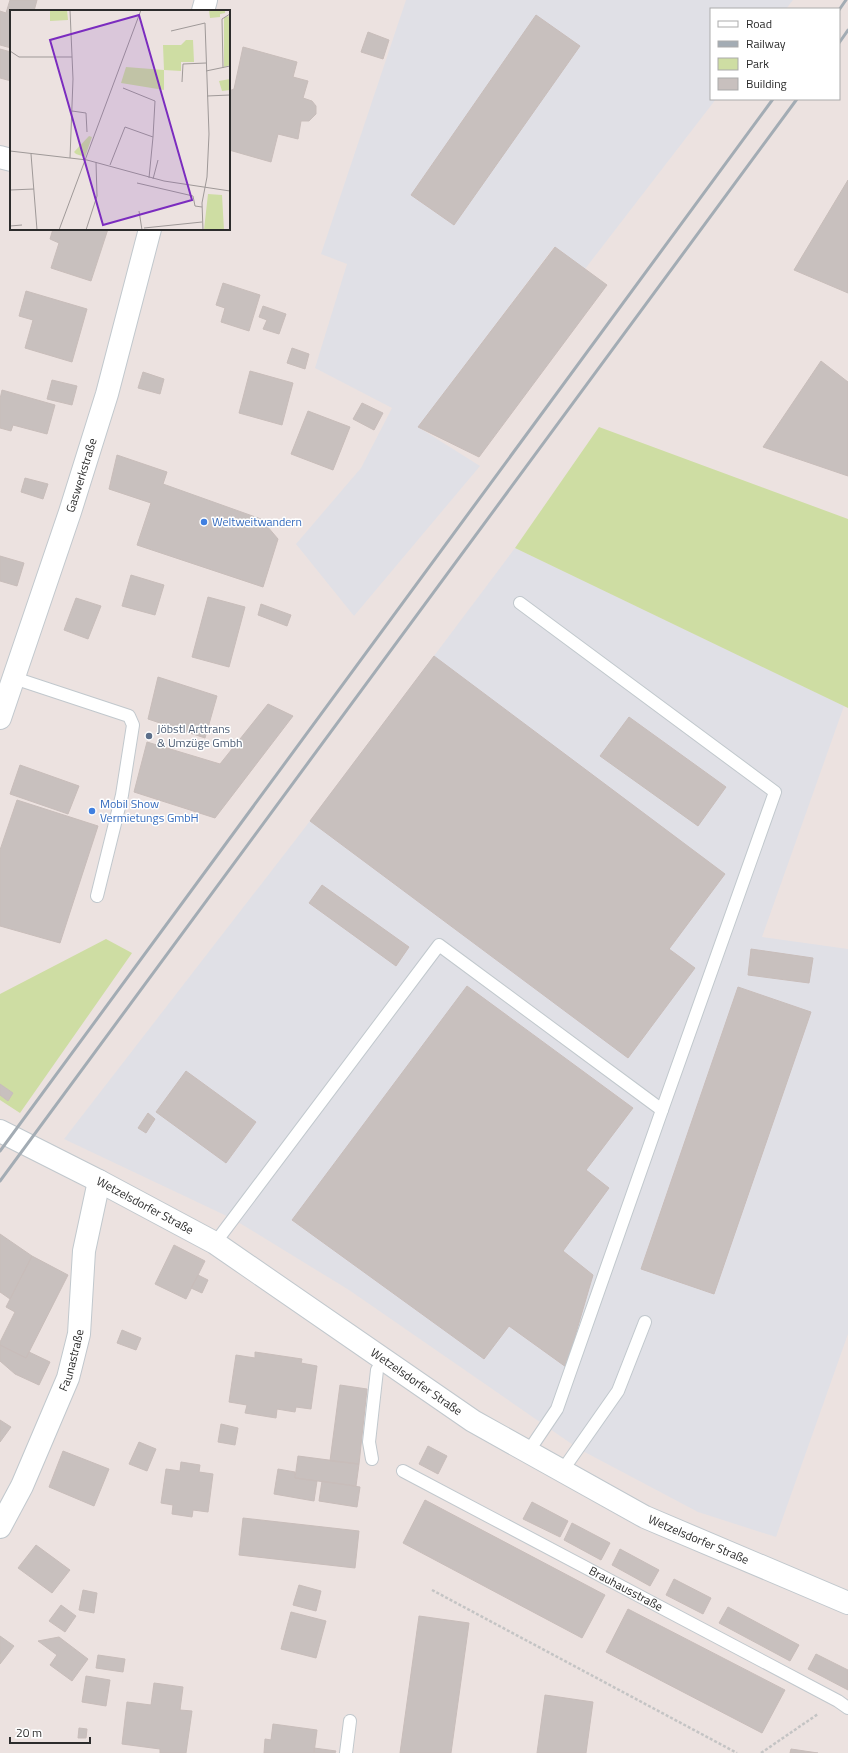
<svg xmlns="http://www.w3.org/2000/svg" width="848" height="1753" font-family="'Titillium Web',sans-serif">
<rect width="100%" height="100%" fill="#ece2e0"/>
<path fill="#e0e0e6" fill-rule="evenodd" d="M 406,0 L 793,0 L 786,9 L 711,9 L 711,99 L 716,99 L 585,269 L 554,247 L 418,427 L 480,466 L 354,616 L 296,544 L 361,468 L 392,408 L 315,368 L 347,264 L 321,254 ZM 536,16 L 579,46 L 454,225 L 411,195 Z
M 515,548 L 844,706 L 762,937 L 848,949 L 848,1334 L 776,1537 L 698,1512 L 579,1449 L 349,1290 L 233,1219 L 64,1139 L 310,821 Z"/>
<path fill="#cedda3" d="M 599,427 L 848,519 L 848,708 L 515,548 Z
M 106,939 L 132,953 L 20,1113 L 0,1100 L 0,994 Z"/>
<path fill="#c8c0be" stroke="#c8bdba" d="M 10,0 L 37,0 L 34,11 L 11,11 L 11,48 L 0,45 L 0,11 L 6,13 Z
M 536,15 L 580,46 L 454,225 L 411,195 Z
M 368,32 L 389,40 L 383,59 L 361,52 Z
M 243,47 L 297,62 L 293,77 L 308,81 L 303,98 L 312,101 L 316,106 L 316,114 L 309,121 L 301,121 L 298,139 L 278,134 L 271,162 L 229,150 L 229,91 L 234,89 Z
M 0,49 L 11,52 L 11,81 L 0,78 Z
M 848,180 L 848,293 L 794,270 Z
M 53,229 L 108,229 L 91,281 L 51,268 L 59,243 L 50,239 Z
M 555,247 L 607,285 L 479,457 L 418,427 Z
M 223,283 L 260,295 L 249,331 L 221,322 L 225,308 L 216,305 Z
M 26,291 L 87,309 L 72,362 L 25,348 L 33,320 L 19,316 Z
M 263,306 L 286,314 L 279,334 L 263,329 L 267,320 L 259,317 Z
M 292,348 L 309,354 L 305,369 L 287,363 Z
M 821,361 L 848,382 L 848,476 L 763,447 Z
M 250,371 L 293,383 L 282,425 L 239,413 Z
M 143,372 L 164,379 L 160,394 L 138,388 Z
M 52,380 L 77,386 L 72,405 L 47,399 Z
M 2,390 L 55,405 L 47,434 L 13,425 L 11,431 L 0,428 L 0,399 Z
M 362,403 L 383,413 L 374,430 L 353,419 Z
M 308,411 L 350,427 L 333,470 L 291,454 Z
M 117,455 L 167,472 L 163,484 L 261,519 L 278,539 L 263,587 L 137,545 L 151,503 L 109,489 Z
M 25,478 L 48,484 L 43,499 L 21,492 Z
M 0,556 L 24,563 L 17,586 L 0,581 Z
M 131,575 L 164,585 L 155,615 L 122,606 Z
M 208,597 L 245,607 L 229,667 L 192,657 Z
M 76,598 L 101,606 L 88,639 L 64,630 Z
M 261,604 L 291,615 L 287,626 L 258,615 Z
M 434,656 L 725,874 L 669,949 L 695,968 L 628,1058 L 310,821 Z
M 158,677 L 217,696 L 205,738 L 148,719 Z
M 268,704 L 293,716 L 215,818 L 134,792 L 147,742 L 220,764 Z
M 629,717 L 726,787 L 698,826 L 600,756 Z
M 20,765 L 79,786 L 68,814 L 10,794 Z
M 17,800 L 98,826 L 60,943 L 0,926 L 0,850 Z
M 322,885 L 409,947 L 396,966 L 309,903 Z
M 751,949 L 813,958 L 809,983 L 748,975 Z
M 467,986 L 633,1108 L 586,1170 L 609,1188 L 563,1251 L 593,1275 L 566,1367 L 509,1326 L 484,1359 L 292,1220 Z
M 738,987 L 811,1012 L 714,1294 L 641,1269 Z
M 186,1071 L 256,1122 L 226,1163 L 156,1112 Z
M 0,1084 L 13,1093 L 8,1101 L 0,1095 Z
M 148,1113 L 155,1119 L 146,1133 L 138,1128 Z
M 0,1234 L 32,1256 L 10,1299 L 0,1292 Z
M 174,1245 L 205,1261 L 186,1299 L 155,1284 Z
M 32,1256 L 68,1275 L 26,1358 L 0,1345 L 0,1342 L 15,1312 L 6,1307 Z
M 198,1275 L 208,1280 L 202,1293 L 191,1288 Z
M 122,1330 L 141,1338 L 136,1350 L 117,1343 Z
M 0,1345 L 26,1358 L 29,1352 L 50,1362 L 39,1385 L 15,1374 L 0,1361 Z
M 255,1352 L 302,1359 L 301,1363 L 317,1366 L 311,1409 L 296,1407 L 295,1412 L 277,1409 L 276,1418 L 245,1413 L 247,1405 L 229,1402 L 236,1355 L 255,1358 Z
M 340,1385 L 367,1389 L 359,1464 L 330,1461 Z
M 0,1420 L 11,1427 L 0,1442 Z
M 221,1424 L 238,1428 L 235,1445 L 218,1442 Z
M 139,1442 L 156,1449 L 147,1471 L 129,1464 Z
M 428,1446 L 447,1456 L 438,1474 L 419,1464 Z
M 63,1451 L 109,1469 L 94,1506 L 49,1487 Z
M 298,1456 L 359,1464 L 356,1486 L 295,1478 Z
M 181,1462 L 200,1465 L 199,1472 L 213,1474 L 208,1512 L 193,1510 L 192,1517 L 172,1514 L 173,1505 L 161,1503 L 166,1469 L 180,1471 Z
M 278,1469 L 295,1472 L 295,1478 L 317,1481 L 314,1501 L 274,1494 Z
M 322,1481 L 360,1487 L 357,1507 L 319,1501 Z
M 425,1500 L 605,1595 L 582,1638 L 403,1543 Z
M 532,1502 L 568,1521 L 560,1537 L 523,1519 Z
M 243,1518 L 359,1531 L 355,1568 L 239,1555 Z
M 572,1523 L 610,1543 L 601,1560 L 564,1540 Z
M 36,1545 L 70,1570 L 52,1593 L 18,1568 Z
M 620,1549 L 659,1570 L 650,1586 L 612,1565 Z
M 674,1579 L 711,1598 L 703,1614 L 666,1595 Z
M 299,1585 L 321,1591 L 316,1611 L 293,1605 Z
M 83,1590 L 97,1593 L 94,1613 L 79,1610 Z
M 61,1605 L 76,1616 L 65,1632 L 49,1621 Z
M 728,1607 L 799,1645 L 790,1661 L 719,1623 Z
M 628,1609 L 785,1690 L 762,1733 L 606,1652 Z
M 291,1612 L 326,1621 L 316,1658 L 281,1649 Z
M 419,1616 L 469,1623 L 451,1753 L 400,1753 Z
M 0,1636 L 14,1646 L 0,1664 Z
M 59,1637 L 88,1659 L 72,1681 L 50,1665 L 57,1655 L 38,1641 Z
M 816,1654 L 848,1670 L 848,1690 L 808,1669 Z
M 98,1655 L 125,1659 L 123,1672 L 96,1668 Z
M 86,1676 L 110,1680 L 106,1706 L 82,1702 Z
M 154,1683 L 183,1687 L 180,1710 L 192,1711 L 186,1753 L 160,1753 L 160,1749 L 122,1744 L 127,1702 L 151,1705 Z
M 545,1695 L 593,1702 L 586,1753 L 537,1753 Z
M 273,1724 L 317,1730 L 314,1753 L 264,1753 L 265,1739 L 271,1740 Z
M 79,1728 L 87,1729 L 86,1738 L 78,1738 Z
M 314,1748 L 336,1751 L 335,1753 L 314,1753 Z
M 791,1749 L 818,1753 L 790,1753 Z"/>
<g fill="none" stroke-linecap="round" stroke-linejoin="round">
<g stroke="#c1c8cd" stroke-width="14">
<g id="lane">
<path d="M 520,603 L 775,792 L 662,1110"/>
<path d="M 14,678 L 129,716 L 133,725 L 122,795 L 97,896"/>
<path d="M 215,1243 L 439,945 L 662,1110 L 557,1409 L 528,1452"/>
<path d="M 372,1459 L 369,1442 L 377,1370 L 383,1360"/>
<path id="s1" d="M 403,1471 L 838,1701 L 848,1708"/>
<path d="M 562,1471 L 618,1391 L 645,1322"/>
<path d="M 346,1753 L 350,1721"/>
</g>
</g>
<g stroke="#c1c8cd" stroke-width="24">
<g id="street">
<path d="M 0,157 L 11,160"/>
<path id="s2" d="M 0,1527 L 22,1486 L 68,1378 L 79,1334 L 84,1251 L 99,1181"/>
</g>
</g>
<g stroke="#c1c8cd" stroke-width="24">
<g id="secondary">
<path d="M 203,11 L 206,0"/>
<path id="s3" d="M 0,718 L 70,512 L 107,394 L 150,229"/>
<path id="s4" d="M 0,1131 L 99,1181 L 215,1243 L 473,1421 L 645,1517 L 848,1603"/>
</g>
</g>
<path stroke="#c4c4c4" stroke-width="2.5" stroke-dasharray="3 2" stroke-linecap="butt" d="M 432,1590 L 737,1753
M 761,1753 L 818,1714"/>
<use href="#lane" stroke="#fff" stroke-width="12"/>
<use href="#street" stroke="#fff" stroke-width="22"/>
<use href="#secondary" stroke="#fff" stroke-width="22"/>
<path stroke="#a3acb4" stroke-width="3" d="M 839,10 L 846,0
M 839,43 L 848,30
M 0,1151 L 773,99
M 0,1181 L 797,99"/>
</g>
<g fill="#3f7fe0" stroke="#fff" stroke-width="1.5">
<circle cx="204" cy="522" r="4"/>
<circle cx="92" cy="811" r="4"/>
</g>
<circle fill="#5c6f8a" stroke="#fff" stroke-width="1.5" cx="149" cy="736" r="4"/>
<g text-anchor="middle" stroke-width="3" stroke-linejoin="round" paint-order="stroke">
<g font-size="12" fill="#2c2c2c" stroke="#fff">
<text dy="4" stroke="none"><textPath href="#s3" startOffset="256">Gaswerkstraße</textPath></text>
<text dy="4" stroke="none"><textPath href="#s4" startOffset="163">Wetzelsdorfer Straße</textPath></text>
<text dy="4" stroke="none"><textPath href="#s2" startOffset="182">Faunastraße</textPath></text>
<text dy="4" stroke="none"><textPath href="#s4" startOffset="487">Wetzelsdorfer Straße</textPath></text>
<text dy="4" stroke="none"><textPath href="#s4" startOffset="811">Wetzelsdorfer Straße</textPath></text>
<text dy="4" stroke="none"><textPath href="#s1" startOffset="252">Brauhausstraße</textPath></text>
</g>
<g font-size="12" fill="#366cbe" stroke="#fff" text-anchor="start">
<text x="212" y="526">Weltweitwandern</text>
<text x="100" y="808">Mobil Show<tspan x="100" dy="14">Vermietungs GmbH</tspan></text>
</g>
<g font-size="12" fill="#4e5e75" stroke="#fff" text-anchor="start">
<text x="157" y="733">Jöbstl Arttrans<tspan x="157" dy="14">&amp; Umzüge Gmbh</tspan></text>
</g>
</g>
<g transform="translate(10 10)">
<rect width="220" height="220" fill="#ece2e0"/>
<path d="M 40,0 L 57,0 L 58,10 L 40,11 ZM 199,0 L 215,0 L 215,3 L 210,4 L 210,7 L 200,8 ZM 220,6 L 220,55 L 214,57 L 214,7 ZM 176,30 L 183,30 L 184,52 L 171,52 L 171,61 L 154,60 L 154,80 L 111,73 L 116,57 L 154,60 L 153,35 L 171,35 ZM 220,69 L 220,80 L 212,81 L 209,71 ZM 79,126 L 82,127 L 75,147 L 66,144 L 64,142 ZM 198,184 L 212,185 L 214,220 L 194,220 Z" fill="#cedda3"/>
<path fill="none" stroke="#9f9998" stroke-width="1" d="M 161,21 L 195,13 L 199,124 L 197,167 L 192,193 L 193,220M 0,41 L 9,47 L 62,47M 213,58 L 212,9 L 220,4M 196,61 L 220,56M 172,72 L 173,54 L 196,53M 113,78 L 145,91 L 143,127M 197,86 L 220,85M 62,101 L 76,103 L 77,122M 0,141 L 77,150 L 154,171 L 220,181M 21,144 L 27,220M 60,148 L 63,69 L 60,0M 100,155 L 115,117 L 143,127 L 139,168M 143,169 L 148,150M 127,173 L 183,186 L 185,196 L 192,197M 0,180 L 24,179M 129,201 L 132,220M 0,216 L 12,215M 134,218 L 192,212M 49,220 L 131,0M 76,220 L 87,186 L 86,152"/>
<path fill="#7b2cbf" fill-opacity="0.15" stroke="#7b2cbf" stroke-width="2" d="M 129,5 L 182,190 L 93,215 L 40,30 Z"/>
<rect width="220" height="220" fill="none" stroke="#2c2c2c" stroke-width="2"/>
</g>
<rect x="710" y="8" width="130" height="92" fill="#ffffff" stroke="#ababab"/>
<rect x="718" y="21" width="20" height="6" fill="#ffffff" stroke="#ababab"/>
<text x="746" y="28" font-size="12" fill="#2c2c2c">Road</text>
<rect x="718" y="41" width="20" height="6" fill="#a3acb4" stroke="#ababab"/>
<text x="746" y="48" font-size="12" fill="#2c2c2c">Railway</text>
<rect x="718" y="58" width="20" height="12" fill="#cedda3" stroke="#ababab"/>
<text x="746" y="68" font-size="12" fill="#2c2c2c">Park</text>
<rect x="718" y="78" width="20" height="12" fill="#c8c0be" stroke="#ababab"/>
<text x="746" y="88" font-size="12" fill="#2c2c2c">Building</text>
<path d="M10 1737v6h80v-6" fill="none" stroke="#2c2c2c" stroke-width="2"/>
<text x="16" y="1737" font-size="12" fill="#2c2c2c" stroke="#ffffff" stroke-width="3" paint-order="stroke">20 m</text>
</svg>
